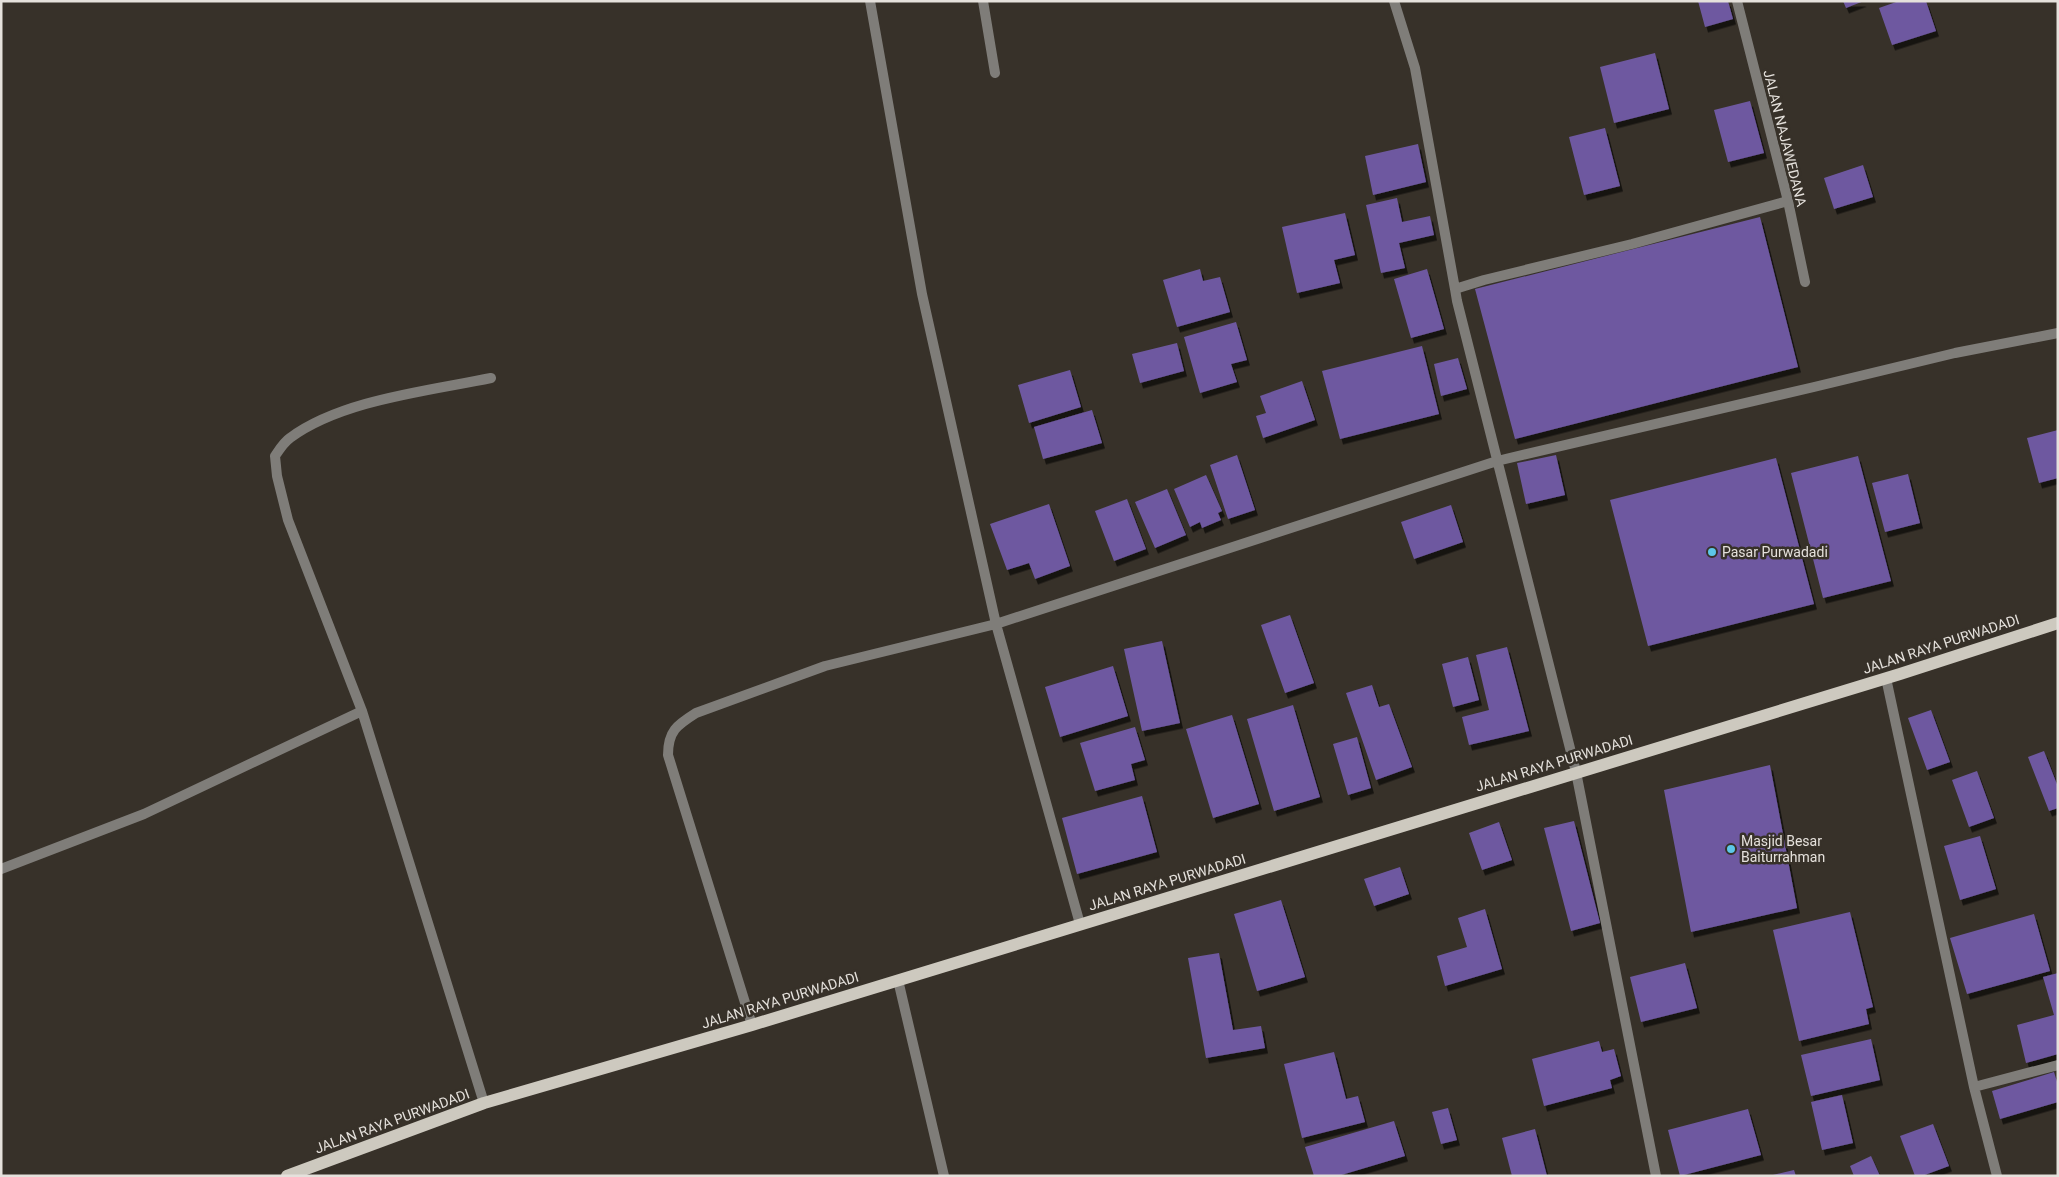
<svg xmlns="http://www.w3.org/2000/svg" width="2059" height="1177" font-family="Roboto,sans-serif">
<defs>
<filter id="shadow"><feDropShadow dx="3" dy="5.5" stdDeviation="0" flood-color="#0009"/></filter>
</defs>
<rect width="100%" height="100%" fill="#373129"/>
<path fill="#6e59a0" filter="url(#shadow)" d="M 1698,1 L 1728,1 L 1733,19 L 1705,27 Z
M 1843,1 L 1864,1 L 1846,8 Z
M 1899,1 L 1926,1 L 1936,31 L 1892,45 L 1879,8 Z
M 1655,53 L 1669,109 L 1614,123 L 1600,67 Z
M 1750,101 L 1764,153 L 1728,162 L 1714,110 Z
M 1605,128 L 1620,186 L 1584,195 L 1569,137 Z
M 1418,144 L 1426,182 L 1373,195 L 1365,156 Z
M 1863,165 L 1873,197 L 1834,209 L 1824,178 Z
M 1397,198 L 1402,222 L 1430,216 L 1434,235 L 1399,243 L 1405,268 L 1381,273 L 1366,205 Z
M 1345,213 L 1355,255 L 1334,260 L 1340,283 L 1297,293 L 1282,227 Z
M 1760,217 L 1798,367 L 1515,439 L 1475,289 Z
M 1200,269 L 1203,281 L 1220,277 L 1230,312 L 1177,327 L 1163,280 Z
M 1427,269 L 1444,329 L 1411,338 L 1394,279 Z
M 1236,322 L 1247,360 L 1231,364 L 1237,382 L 1200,393 L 1184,337 Z
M 1177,343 L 1184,371 L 1140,383 L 1132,354 Z
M 1422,346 L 1439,414 L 1340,439 L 1322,371 Z
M 1458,358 L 1467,389 L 1441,396 L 1434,364 Z
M 1070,370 L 1081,407 L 1029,423 L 1018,385 Z
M 1302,381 L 1315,420 L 1263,438 L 1256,416 L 1266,413 L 1260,396 Z
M 1092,410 L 1102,443 L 1043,459 L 1034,427 Z
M 2058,430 L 2058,478 L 2039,483 L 2027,438 Z
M 1237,455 L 1255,510 L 1228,519 L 1210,465 Z
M 1556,455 L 1565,495 L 1526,504 L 1517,463 Z
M 1858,456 L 1891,581 L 1823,598 L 1791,473 Z
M 1776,458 L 1814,604 L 1648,646 L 1610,500 Z
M 1908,474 L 1920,523 L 1885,532 L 1872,483 Z
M 1206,475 L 1222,511 L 1218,513 L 1221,520 L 1202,528 L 1200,522 L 1190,527 L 1174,489 Z
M 1167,489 L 1186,535 L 1155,548 L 1135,502 Z
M 1127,499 L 1146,549 L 1114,561 L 1095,511 Z
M 1049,504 L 1070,566 L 1035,579 L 1029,563 L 1007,570 L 990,524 Z
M 1451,505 L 1463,542 L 1414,559 L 1401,522 Z
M 1290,615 L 1314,683 L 1285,693 L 1261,625 Z
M 1162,641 L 1180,723 L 1142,731 L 1124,649 Z
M 1507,647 L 1529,731 L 1469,745 L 1462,717 L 1489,710 L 1476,655 Z
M 1468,657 L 1479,700 L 1453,707 L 1442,664 Z
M 1113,666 L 1128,716 L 1060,737 L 1045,687 Z
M 1372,685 L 1379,707 L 1389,704 L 1412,767 L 1376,780 L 1346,693 Z
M 1293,705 L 1320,797 L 1274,811 L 1247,719 Z
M 1931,710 L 1950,762 L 1927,770 L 1908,718 Z
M 1232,715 L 1259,804 L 1213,818 L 1186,729 Z
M 1135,727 L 1145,760 L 1131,764 L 1135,780 L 1095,791 L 1080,743 Z
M 1357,737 L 1371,788 L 1348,795 L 1333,744 Z
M 2044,751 L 2058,787 L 2058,808 L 2049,811 L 2028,757 Z
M 1770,765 L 1797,908 L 1691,932 L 1664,790 Z
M 1977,771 L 1994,818 L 1969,827 L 1952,780 Z
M 1142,796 L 1157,852 L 1077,874 L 1062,818 Z
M 1574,821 L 1600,923 L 1571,931 L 1544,828 Z
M 1499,822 L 1512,860 L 1482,870 L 1469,833 Z
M 1980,836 L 1996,889 L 1960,900 L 1944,846 Z
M 1400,867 L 1409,894 L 1374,906 L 1364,879 Z
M 1281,900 L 1305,977 L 1257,991 L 1234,914 Z
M 1485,909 L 1502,969 L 1445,986 L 1437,956 L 1467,947 L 1458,918 Z
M 1850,912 L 1873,1007 L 1866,1009 L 1869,1024 L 1799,1041 L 1773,930 Z
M 2034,914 L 2050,971 L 1967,994 L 1950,938 Z
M 1219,953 L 1233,1030 L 1261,1026 L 1265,1048 L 1206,1058 L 1188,958 Z
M 1685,963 L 1697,1008 L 1641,1022 L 1630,977 Z
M 2058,973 L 2058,1054 L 2026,1063 L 2017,1025 L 2054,1015 L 2043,977 Z
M 1871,1039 L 1880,1080 L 1811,1096 L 1801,1055 Z
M 1599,1041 L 1602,1052 L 1614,1049 L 1621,1076 L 1610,1080 L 1612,1088 L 1544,1106 L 1532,1059 Z
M 1334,1052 L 1346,1099 L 1358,1096 L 1365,1122 L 1302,1138 L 1284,1064 Z
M 2054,1072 L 2058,1085 L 2058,1102 L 2000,1119 L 1992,1091 Z
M 1842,1095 L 1853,1143 L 1822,1150 L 1811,1102 Z
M 1448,1108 L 1457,1140 L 1441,1144 L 1432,1112 Z
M 1748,1109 L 1761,1155 L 1680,1176 L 1668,1130 Z
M 1394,1121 L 1405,1156 L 1338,1176 L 1314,1176 L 1305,1147 Z
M 1933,1124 L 1949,1166 L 1922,1176 L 1915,1176 L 1900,1136 Z
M 1535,1129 L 1547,1176 L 1512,1176 L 1502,1138 Z
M 1871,1156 L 1880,1176 L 1854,1176 L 1850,1166 Z
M 1794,1170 L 1796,1176 L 1773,1176 L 1773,1175 Z"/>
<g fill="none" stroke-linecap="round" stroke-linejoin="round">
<path stroke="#7f7d79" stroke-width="10" d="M 870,1 L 922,294 L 996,624 L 1080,924
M 983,1 L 995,73
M 1394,1 L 1415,68 L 1455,289
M 1737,1 L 1788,201 L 1805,282
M 1886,678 L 1974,1087 L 1997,1176
M 1,869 L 144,814 L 362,711
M 898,980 L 944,1176
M 752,1025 L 668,755 C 668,731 677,725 696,713 L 825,666 L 996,624 L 1497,461 L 1814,387 L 1955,353 L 2058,333
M 1974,1087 L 2058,1065
M 484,1103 L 362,711 L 288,520 L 277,476 L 275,456 C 279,450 284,442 290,438 C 341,400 428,391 491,378
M 1656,1176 L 1576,772 L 1457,301 L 1455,289 L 1484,280 L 1632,244 L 1788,201"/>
<path stroke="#cdc9bf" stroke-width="12" d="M 287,1176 L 484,1103 L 752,1025 L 1900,674 L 2058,623"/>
</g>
<g fill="#5dc7e8" stroke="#373129" stroke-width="2">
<circle cx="1712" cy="552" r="5"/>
<circle cx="1731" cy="849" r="5"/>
</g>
<g text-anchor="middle" stroke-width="5" stroke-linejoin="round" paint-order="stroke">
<g font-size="14" fill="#e5e1dc" stroke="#373129">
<text transform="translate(1785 138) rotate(76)" y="5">JALAN NAJAWEDANA</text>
<text transform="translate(1941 644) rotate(-18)" y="5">JALAN RAYA PURWADADI</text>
<text transform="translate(1554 763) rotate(-17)" y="5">JALAN RAYA PURWADADI</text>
<text transform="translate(1167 882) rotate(-17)" y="5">JALAN RAYA PURWADADI</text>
<text transform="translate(780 1000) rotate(-17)" y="5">JALAN RAYA PURWADADI</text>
<text transform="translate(392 1121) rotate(-20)" y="5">JALAN RAYA PURWADADI</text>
</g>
<g font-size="14" fill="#e5e1dc" stroke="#373129" text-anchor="start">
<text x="1722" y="557">Pasar Purwadadi</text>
<text x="1741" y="846">Masjid Besar<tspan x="1741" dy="16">Baiturrahman</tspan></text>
</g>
</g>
<rect width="2059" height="1177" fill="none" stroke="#e5e1dc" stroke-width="5"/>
</svg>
